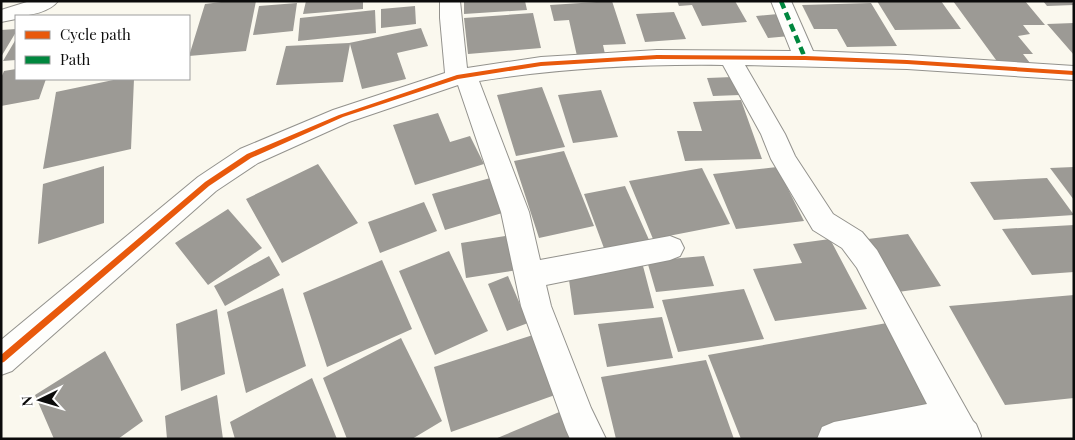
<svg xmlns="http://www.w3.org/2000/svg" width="1075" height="440" font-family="'Playfair Display',serif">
<rect width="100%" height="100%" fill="#faf8ee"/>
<path fill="#9c9a95" d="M 229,1 L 256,1 L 246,51 L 189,56 L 205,4 Z
M 306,1 L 363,1 L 363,9 L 303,14 Z
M 464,1 L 525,1 L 527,10 L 464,14 Z
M 612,1 L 626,44 L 603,45 L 605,54 L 577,56 L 569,20 L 554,21 L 550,5 Z
M 677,1 L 735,1 L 747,22 L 702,26 L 692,5 L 679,6 Z
M 877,1 L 941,1 L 961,29 L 895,30 Z
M 953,1 L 1025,1 L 1045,25 L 1023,25 L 1030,34 L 1018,36 L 1033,54 L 1023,54 L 1030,63 L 999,64 Z
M 1043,1 L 1071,1 L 1074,5 L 1047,6 Z
M 297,3 L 293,31 L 253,35 L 259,6 Z
M 871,3 L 897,46 L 847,47 L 837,29 L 814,29 L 802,5 Z
M 415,6 L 416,24 L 381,28 L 381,9 Z
M 375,10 L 376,33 L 298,41 L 300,18 Z
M 674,12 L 686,39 L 645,42 L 636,14 Z
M 533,13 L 541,48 L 468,54 L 464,18 Z
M 778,14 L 790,36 L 768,38 L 756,16 Z
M 1074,23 L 1074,55 L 1047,24 Z
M 421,28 L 428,46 L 397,53 L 406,79 L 362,89 L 350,44 L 343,82 L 276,85 L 286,46 L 349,43 Z
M 16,29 L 16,32 L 1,57 L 1,30 Z
M 16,39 L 16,60 L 3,61 Z
M 16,69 L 16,79 L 46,79 L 39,99 L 1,106 L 1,78 L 4,71 Z
M 733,77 L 740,95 L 713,96 L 707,78 Z
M 118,79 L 134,79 L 131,149 L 43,169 L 56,92 Z
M 542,87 L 565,147 L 516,156 L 497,95 Z
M 601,90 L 618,137 L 573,143 L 558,95 Z
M 741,100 L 762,159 L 685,161 L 677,131 L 702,131 L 693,102 Z
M 438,113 L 450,142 L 470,136 L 484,164 L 415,185 L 393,125 Z
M 564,151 L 594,226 L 539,238 L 514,161 Z
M 318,164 L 358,223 L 282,263 L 246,199 Z
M 104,166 L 104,223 L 38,244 L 43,184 Z
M 777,167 L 804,221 L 736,229 L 713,174 Z
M 1074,167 L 1074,200 L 1050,168 Z
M 702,168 L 730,224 L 653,239 L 629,181 Z
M 494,177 L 509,211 L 445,230 L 432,194 Z
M 1047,178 L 1074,215 L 994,220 L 970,182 Z
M 625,186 L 650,242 L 605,251 L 584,194 Z
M 424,202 L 437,231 L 380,253 L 368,222 Z
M 228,209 L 262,248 L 208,285 L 175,243 Z
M 1074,225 L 1074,272 L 1032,275 L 1002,229 Z
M 908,234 L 941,286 L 898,292 L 868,239 Z
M 511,235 L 518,270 L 466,278 L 461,243 Z
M 830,239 L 867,309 L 775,321 L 753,269 L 802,263 L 793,244 Z
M 449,251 L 488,331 L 435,355 L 399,271 Z
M 269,256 L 280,275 L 225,306 L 214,286 Z
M 704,256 L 714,286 L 656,292 L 647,261 Z
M 382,260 L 412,329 L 327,367 L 303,293 Z
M 643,266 L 654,308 L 574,315 L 568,273 Z
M 508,276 L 528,323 L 507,331 L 488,284 Z
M 283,288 L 306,366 L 246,393 L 227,312 Z
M 744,289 L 764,339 L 678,352 L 662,300 Z
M 1074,295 L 1074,398 L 1005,405 L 949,306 Z
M 217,309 L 225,374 L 181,391 L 176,324 Z
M 662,317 L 673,358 L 607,367 L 598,324 Z
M 887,323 L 938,409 L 819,439 L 741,439 L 708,355 Z
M 533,335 L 555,395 L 451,432 L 434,367 Z
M 401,338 L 442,421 L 412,439 L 347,439 L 323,378 Z
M 105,351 L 143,421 L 118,439 L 54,439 L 35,395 Z
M 706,360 L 734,439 L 616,439 L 601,377 Z
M 312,378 L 337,439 L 235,439 L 230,422 Z
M 217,395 L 223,439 L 167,439 L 165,416 Z
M 564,410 L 577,439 L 495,439 Z"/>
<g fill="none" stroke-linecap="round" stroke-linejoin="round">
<g stroke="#93928d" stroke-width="2">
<path id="minor" d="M 30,1 L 58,1 C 50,12 29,16 16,16 L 16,19 L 1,22 L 1,10 Z
M 440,1 L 460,1 L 467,68 L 541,57 L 657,50 L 791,51 L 771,1 L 791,1 L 813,51 L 907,55 L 1074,66 L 1074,80 L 907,69 L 745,65 L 785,134 L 795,156 L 833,214 L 862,232 L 877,250 L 973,421 L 976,424 L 981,436 L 980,439 L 817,439 L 822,427 L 834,422 L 927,404 L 857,268 L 842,248 L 813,230 L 771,159 L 761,134 L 723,65 C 640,64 562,68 479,81 L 529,212 L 540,260 L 670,236 L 680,240 L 684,248 L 680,256 L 670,260 L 546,285 L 551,306 L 591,408 L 606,439 L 570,439 L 566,430 L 521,306 L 501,212 L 458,85 L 349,122 L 258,163 L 216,191 L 12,371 L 1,375 L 1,340 L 198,177 L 240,149 L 333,110 L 445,73 L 440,18 Z"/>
</g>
<use href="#minor" fill="#fefefc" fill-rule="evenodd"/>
<path stroke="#00873e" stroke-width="4.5" stroke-dasharray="8 4.5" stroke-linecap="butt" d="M 781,1 L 805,58"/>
<g stroke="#fff" stroke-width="3">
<path id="cycleway" d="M 657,55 L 805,56 L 907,60 L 1074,71 L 1074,75 L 907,64 L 805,60 L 657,59 L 541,66 L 458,79 L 343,117 L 251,158 L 209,186 L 4,362 L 1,363 L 1,355 L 205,182 L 247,154 L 339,115 L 457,75 L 541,62 Z"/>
</g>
<use href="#cycleway" fill="#e8590c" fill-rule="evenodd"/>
</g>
<rect width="1075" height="440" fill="none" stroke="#0b0b0b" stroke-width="5"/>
<rect x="15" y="15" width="175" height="65" fill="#ffffff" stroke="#9d9d9d"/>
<rect x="25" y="31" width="25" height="8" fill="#e8590c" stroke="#9d9d9d"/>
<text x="60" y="40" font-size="15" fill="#0b0b0b">Cycle path</text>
<rect x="25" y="56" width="25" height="8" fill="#00873e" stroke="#9d9d9d"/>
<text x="60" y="65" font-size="15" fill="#0b0b0b">Path</text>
<g transform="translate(40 400) rotate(265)" stroke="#ffffff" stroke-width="4" paint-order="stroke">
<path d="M0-4L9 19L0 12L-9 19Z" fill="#0b0b0b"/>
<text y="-8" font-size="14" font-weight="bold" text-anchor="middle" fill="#0b0b0b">N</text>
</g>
</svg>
